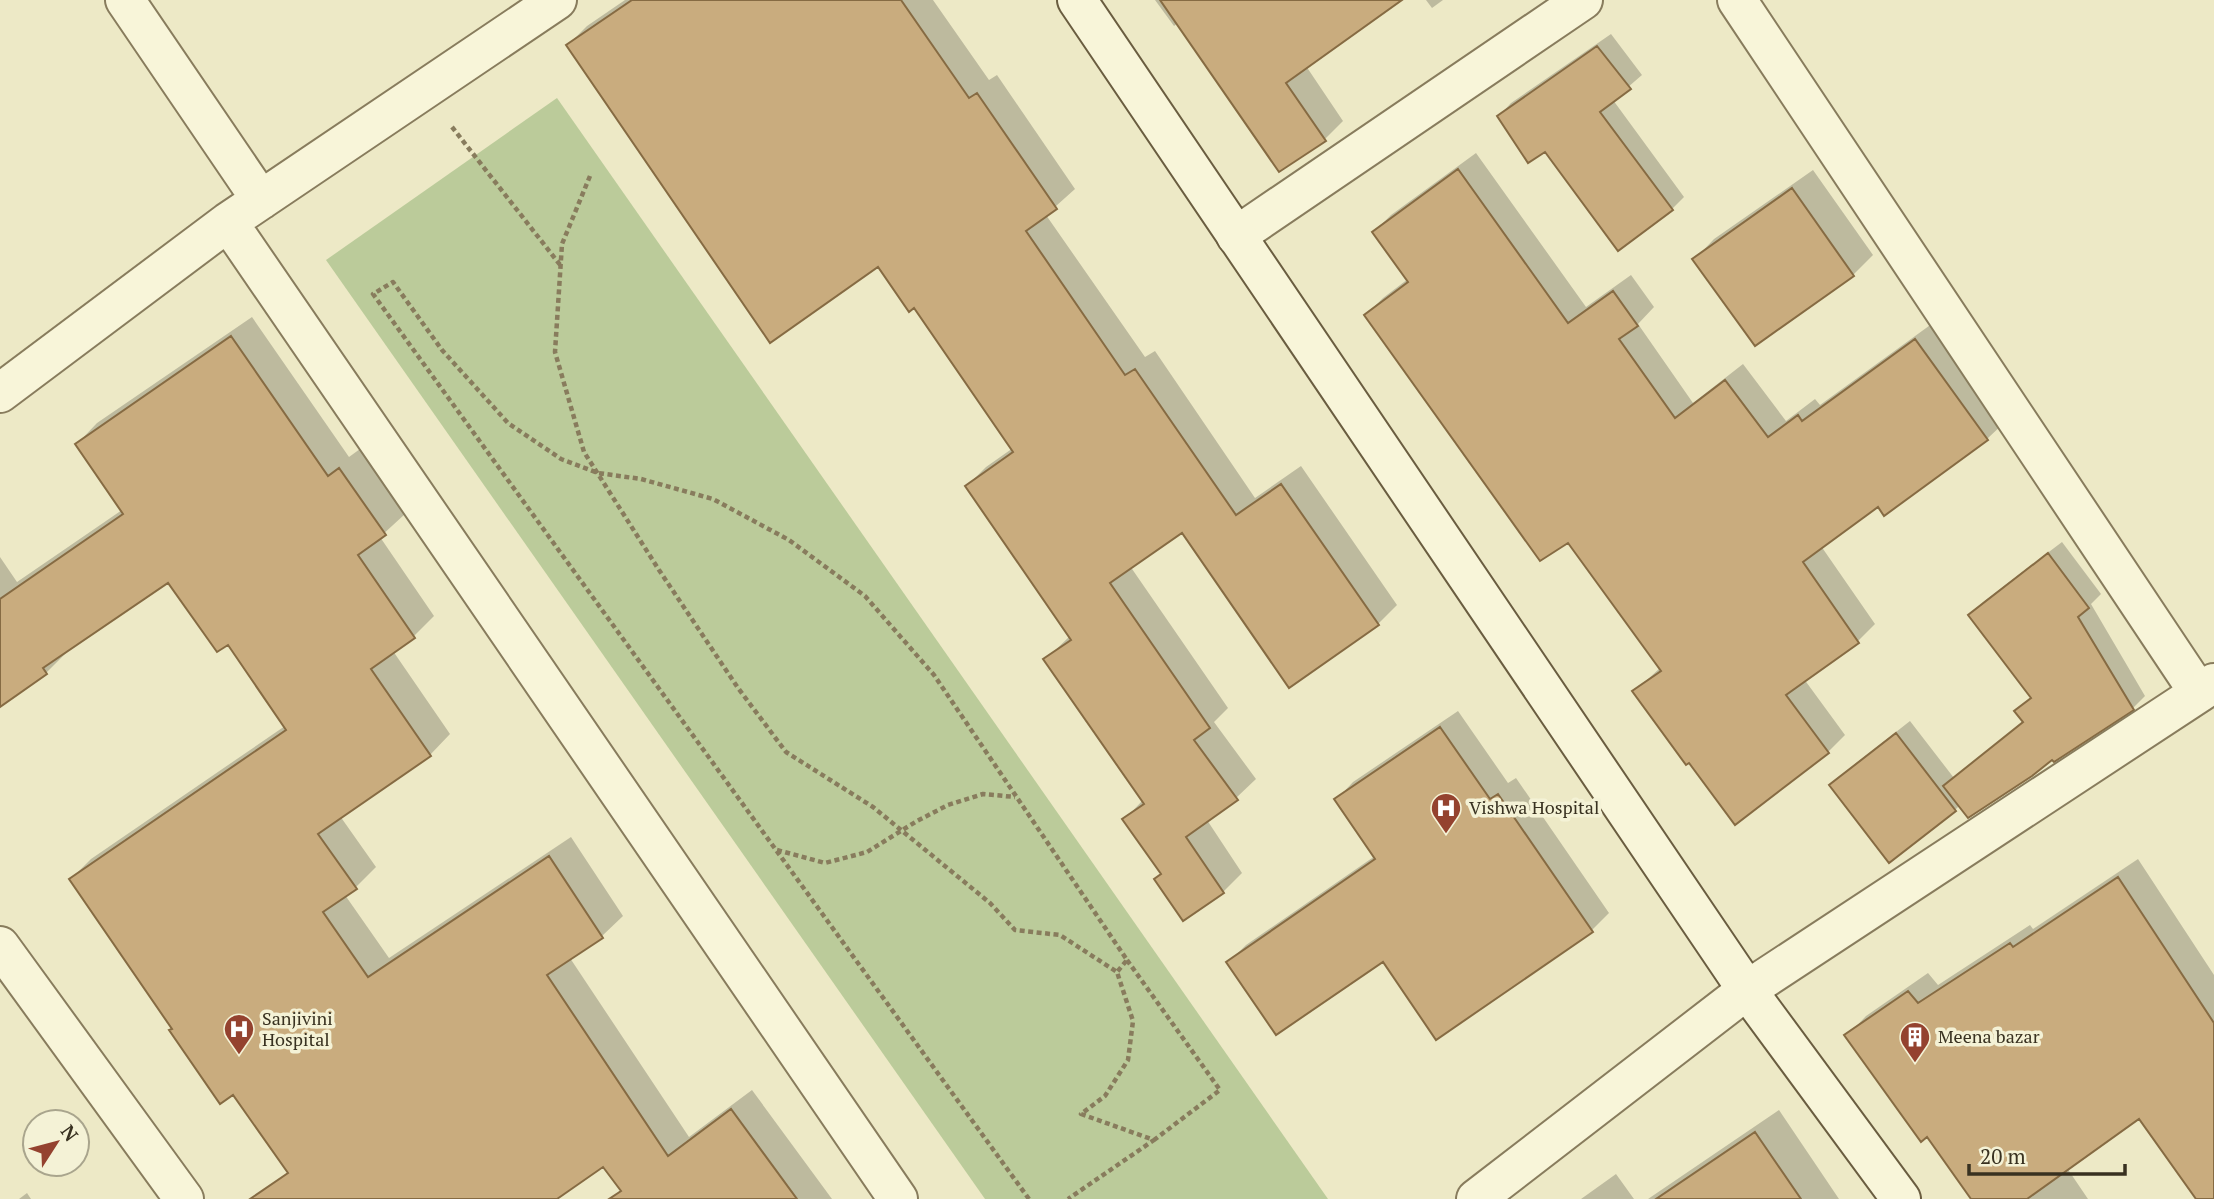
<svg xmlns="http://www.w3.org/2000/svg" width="2214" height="1199" font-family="'PT Serif',serif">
<rect width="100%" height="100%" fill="#ede9c6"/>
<path fill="#bbcb9a" d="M 557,98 L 1328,1199 L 985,1199 L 326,260 Z"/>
<path fill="#0003" d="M 625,0 L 933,0 L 989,80 L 997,75 L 1075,189 L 1046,215 L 1145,357 L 1155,351 L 1255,498 L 1301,466 L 1397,605 L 1378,624 L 1182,530 L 1130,566 L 1228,708 L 1214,722 L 1256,779 L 1236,798 L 1207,820 L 1242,873 L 1223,892 L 1183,919 L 1163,873 L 1124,820 L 1143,800 L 1046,659 L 1070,636 L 967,486 L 986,467 L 1013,448 L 914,306 L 879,265 L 568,45 L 587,26 Z
M 1155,0 L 1399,0 L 1306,66 L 1343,121 L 1325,139 L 1178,23 L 1174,26 Z
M 1426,0 L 1443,0 L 1432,8 Z
M 1611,34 L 1642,75 L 1613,100 L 1684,197 L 1672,209 L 1545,150 L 1499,116 L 1511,103 Z
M 1476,153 L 1586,307 L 1631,275 L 1654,307 L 1638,324 L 1693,403 L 1743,364 L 1786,421 L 1815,399 L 1820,405 L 1933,323 L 2005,422 L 1987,439 L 1885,513 L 1878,505 L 1821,546 L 1875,624 L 1858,641 L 1804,679 L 1845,735 L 1828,752 L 1735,822 L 1635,691 L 1660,668 L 1568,540 L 1366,315 L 1383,298 L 1408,279 L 1374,232 L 1391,215 Z
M 1813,170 L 1873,255 L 1853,275 L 1755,344 L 1695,259 L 1714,239 Z
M 252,317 L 349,457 L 360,449 L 405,514 L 380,537 L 434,616 L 413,637 L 393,651 L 450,734 L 430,755 L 340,816 L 376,867 L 355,888 L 345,895 L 389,958 L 571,837 L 623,916 L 602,936 L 570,958 L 689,1137 L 752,1090 L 832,1199 L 629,1199 L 604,1165 L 554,1199 L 297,1199 L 289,1172 L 234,1093 L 173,1028 L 71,879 L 91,859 L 285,726 L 228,642 L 169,580 L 65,651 L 66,653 L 46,673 L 0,704 L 0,557 L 17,582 L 122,510 L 77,444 L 97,423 Z
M 2062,542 L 2101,594 L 2091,604 L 2145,696 L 2133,708 L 2053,758 L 1960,805 L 1955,810 L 1831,785 L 1845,772 L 1910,721 L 1954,778 L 2024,721 L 2017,711 L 2032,696 L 1970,615 L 1983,602 Z
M 1458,711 L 1508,783 L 1516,778 L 1609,913 L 1592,930 L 1383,959 L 1229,962 L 1246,945 L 1375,856 L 1336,800 L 1353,782 Z
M 2138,859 L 2214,975 L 2214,1199 L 2198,1199 L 2139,1116 L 2067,1168 L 2088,1199 L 1973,1199 L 1928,1135 L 1847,1036 L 1866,1016 L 1928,973 L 1938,985 L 2030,925 L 2033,929 Z
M 1779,1110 L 1839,1199 L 1648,1199 Z
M 1616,1174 L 1634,1199 L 1581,1199 Z
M 27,1193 L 31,1199 L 19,1199 Z"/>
<path fill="#c9ac7e" stroke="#866b43" stroke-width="2" d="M 632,0 L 901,0 L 969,98 L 977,93 L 1057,209 L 1026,231 L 1125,375 L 1135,369 L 1236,515 L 1281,484 L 1379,625 L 1289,688 L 1182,533 L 1110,583 L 1210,728 L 1194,740 L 1238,800 L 1186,837 L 1224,893 L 1183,921 L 1154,879 L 1161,874 L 1122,819 L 1144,804 L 1043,659 L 1071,640 L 965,486 L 1013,452 L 914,308 L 909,312 L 878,267 L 770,343 L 566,45 Z
M 1160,0 L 1402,0 L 1286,83 L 1326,141 L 1279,172 Z
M 1597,46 L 1631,89 L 1600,112 L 1673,210 L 1618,251 L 1545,152 L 1528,163 L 1497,116 Z
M 1458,169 L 1568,323 L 1613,291 L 1638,326 L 1619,339 L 1675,418 L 1725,380 L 1768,437 L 1798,415 L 1802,421 L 1915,339 L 1988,440 L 1884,516 L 1878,507 L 1803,562 L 1859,643 L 1786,695 L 1829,753 L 1735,825 L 1689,763 L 1686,765 L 1632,691 L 1661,671 L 1568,543 L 1540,561 L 1364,315 L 1408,282 L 1372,232 Z
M 1792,188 L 1854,276 L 1755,346 L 1692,259 Z
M 231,336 L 328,476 L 339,468 L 386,535 L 358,555 L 415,638 L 371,669 L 431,756 L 318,834 L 357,889 L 323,912 L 368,977 L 549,856 L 603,938 L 547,975 L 668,1156 L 731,1109 L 797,1199 L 609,1199 L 621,1191 L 603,1167 L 557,1199 L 250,1199 L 288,1173 L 233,1095 L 220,1104 L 169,1030 L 172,1029 L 69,879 L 286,730 L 228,645 L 217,652 L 168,583 L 43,668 L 47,674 L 0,707 L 0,599 L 123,514 L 75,444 Z
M 2048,553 L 2089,608 L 2078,617 L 2134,710 L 2054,762 L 2052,760 L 2032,776 L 1968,818 L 1943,786 L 2023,722 L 2014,711 L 2031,698 L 1968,615 Z
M 1440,727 L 1490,799 L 1498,794 L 1593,932 L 1436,1040 L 1383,962 L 1276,1035 L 1226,962 L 1375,859 L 1334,799 Z
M 1896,733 L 1956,811 L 1889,863 L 1829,785 Z
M 2118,877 L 2214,1023 L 2214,1199 L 2196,1199 L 2139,1119 L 2027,1199 L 1971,1199 L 1927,1137 L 1921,1142 L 1844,1035 L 1908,991 L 1918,1003 L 2010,943 L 2013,947 Z
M 1755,1132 L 1801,1199 L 1656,1199 Z"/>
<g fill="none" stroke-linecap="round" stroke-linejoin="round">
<g stroke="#887c5d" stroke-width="42">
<path id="street" d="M 125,0 L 261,200
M 1737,0 L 2199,693
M 228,222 L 898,1199
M 1236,236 L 1583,0
M 0,393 L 228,222 L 557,0
M 0,946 L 184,1199
M 1476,1199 L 1747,990 L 2214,683"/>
</g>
<g stroke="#6a5d40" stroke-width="42">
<path id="secondary" d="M 1077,0 L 1747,990 L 1901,1199"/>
</g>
<path stroke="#887c5d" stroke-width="4.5" stroke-dasharray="5 3.5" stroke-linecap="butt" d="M 452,127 L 561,266
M 590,176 L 562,244 L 555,352 L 584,452 L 659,570 L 738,688 L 786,752 L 873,807 L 990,903 L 1015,930 L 1060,935 L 1117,972 L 1133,1021 L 1128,1060 L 1105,1096 L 1081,1114 L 1154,1140 L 1068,1199
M 777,850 L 825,863 L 867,852 L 917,821 L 948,805 L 983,794 L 1015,797
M 1127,960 L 1220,1090 L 1154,1140
M 1029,1199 L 373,294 L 393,282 L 442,350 L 508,423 L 561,459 L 598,473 L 641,479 L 713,499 L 789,540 L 865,596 L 934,675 L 1127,960 L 1117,972"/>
<use href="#street" stroke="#f8f5d9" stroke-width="38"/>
<use href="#secondary" stroke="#f8f5d9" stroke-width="38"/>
</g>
<defs>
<g id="hospital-pin" transform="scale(1.575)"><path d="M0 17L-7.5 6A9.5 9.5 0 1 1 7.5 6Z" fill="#94422f" stroke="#f4f2d6"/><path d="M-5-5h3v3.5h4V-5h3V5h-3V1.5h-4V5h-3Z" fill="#fff"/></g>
<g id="building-pin" transform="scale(1.575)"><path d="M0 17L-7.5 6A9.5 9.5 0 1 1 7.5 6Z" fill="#94422f" stroke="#f4f2d6"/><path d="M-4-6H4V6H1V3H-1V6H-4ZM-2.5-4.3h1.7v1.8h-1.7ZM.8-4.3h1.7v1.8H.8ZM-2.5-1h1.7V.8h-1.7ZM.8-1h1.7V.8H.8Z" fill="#fff"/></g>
</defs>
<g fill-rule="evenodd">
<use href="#hospital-pin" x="1446" y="808"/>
<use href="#hospital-pin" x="239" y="1029"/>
<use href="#building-pin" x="1915" y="1037"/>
</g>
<g text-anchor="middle" stroke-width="7" stroke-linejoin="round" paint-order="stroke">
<g font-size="18" fill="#383120" stroke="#f4f2d6" text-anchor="start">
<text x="1469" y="814">Vishwa Hospital</text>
<text x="262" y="1025">Sanjivini<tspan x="262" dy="21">Hospital</tspan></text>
<text x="1938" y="1043">Meena bazar</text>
</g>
</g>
<g transform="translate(56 1143) rotate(54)"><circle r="33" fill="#f4f2d6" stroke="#a9a58d" stroke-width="2"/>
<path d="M0-5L12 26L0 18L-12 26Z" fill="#94422f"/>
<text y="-10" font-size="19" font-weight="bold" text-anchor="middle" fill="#383120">N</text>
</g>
<path d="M1969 1164v10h156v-10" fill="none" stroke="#383120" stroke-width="3.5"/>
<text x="1980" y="1164" font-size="21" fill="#383120" stroke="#f4f2d6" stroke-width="5" paint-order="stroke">20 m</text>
</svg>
